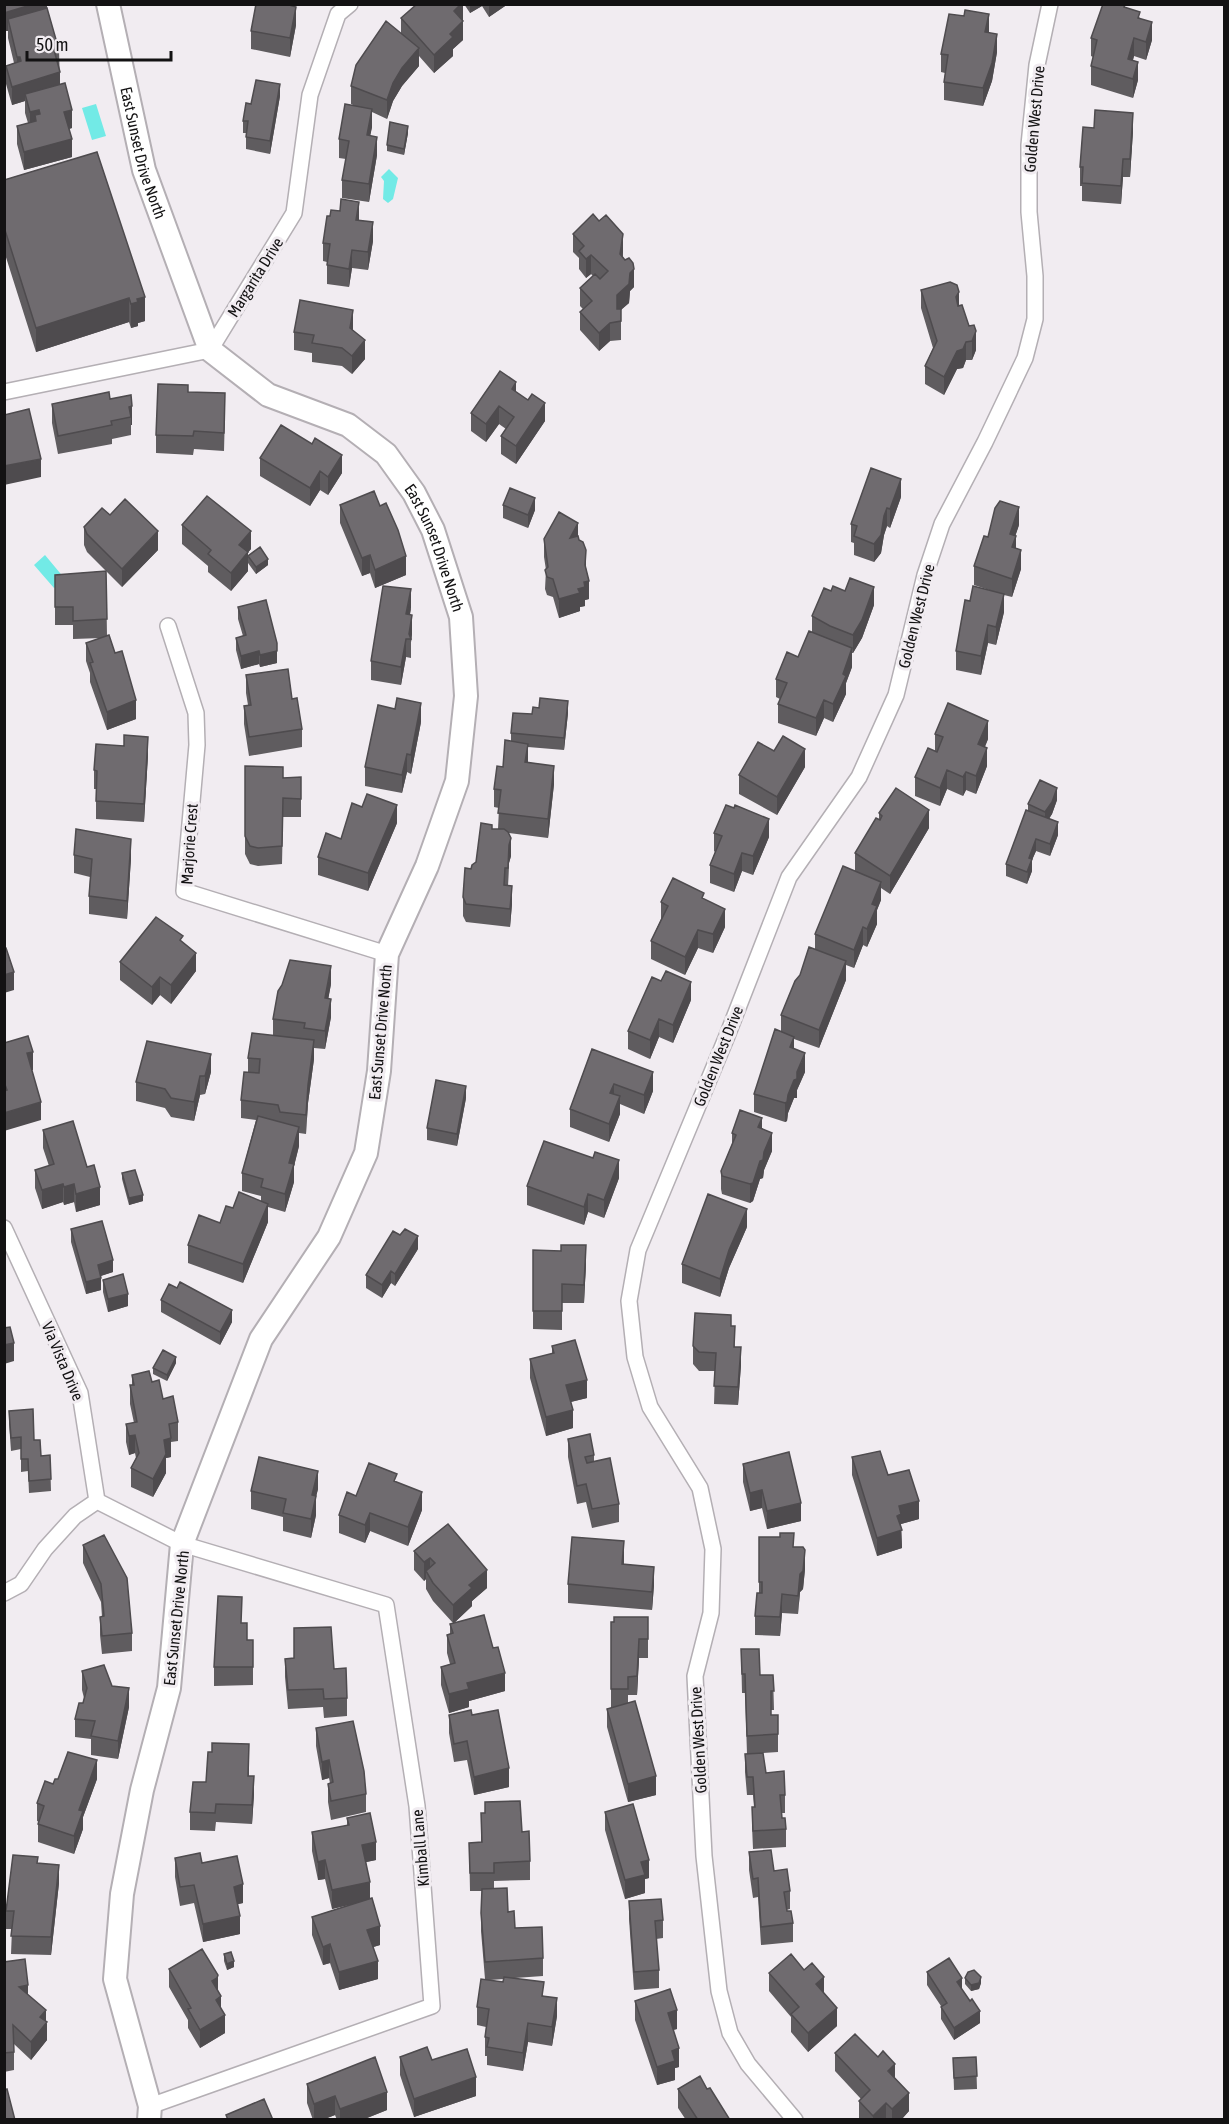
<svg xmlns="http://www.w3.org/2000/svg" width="1229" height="2124" font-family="'Asap Condensed',sans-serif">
<rect width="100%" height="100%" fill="#f1ecf1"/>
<path fill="#72eae6" d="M 96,104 L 106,136 L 92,140 L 82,108 Z
M 389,169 L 398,178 L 393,199 L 388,203 L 383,199 L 384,181 L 381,177 Z
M 45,555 L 65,579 L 54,588 L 34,565 Z"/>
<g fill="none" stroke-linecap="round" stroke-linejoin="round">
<g stroke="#b4afb4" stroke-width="18">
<path id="street" d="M 4,392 L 210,350 L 294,213 L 310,95 L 338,14 L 350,4
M 168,626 L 196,713 L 197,745 L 184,891 L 387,954
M 4,1228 L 80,1393 L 97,1501
M 4,1593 L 21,1584 L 45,1549 L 75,1516 L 97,1501 L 182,1544 L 386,1605 L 417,1806 L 432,2006 L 150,2106
M 795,2120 L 748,2064 L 730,2033 L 719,1991 L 704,1856 L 695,1676 L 711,1613 L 713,1549 L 700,1488 L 650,1407 L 635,1357 L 629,1301 L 638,1250 L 727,1036 L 789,877 L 859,777 L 896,695 L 925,575 L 942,524 L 985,442 L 1025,358 L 1035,319 L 1035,276 L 1029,212 L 1029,145 L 1037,65 L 1050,4"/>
</g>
<g stroke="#b4afb4" stroke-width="26">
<g id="secondary">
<path id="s1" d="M 108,4 L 144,170 L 210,350 L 268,395 L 348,425 L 386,454 L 414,493 L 433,530 L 461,617 L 466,696 L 457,781 L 427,866 L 387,954 L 379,1071 L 366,1153 L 329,1237 L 261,1339 L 182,1544 L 169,1688 L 142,1790 L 122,1894 L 115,1979 L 150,2106 L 149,2120"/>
</g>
</g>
<use href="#street" stroke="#fff" stroke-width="15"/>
<use href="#secondary" stroke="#fff" stroke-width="22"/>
</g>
<path fill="#5f5c5f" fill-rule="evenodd" d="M 4,4 L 47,4 L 47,8 L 59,50 L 60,85 L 72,128 L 69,129 L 72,157 L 24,170 L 17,144 L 17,126 L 28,123 L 25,113 L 25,101 L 12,105 L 6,84 L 6,66 L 14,63 L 8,38 L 8,31 L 4,31 Z
M 256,4 L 292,4 L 296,25 L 290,57 L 251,49 L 251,31 Z
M 463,4 L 463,40 L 453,49 L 453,56 L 434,73 L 419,56 L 419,66 L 402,86 L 393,101 L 387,119 L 372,112 L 372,127 L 370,135 L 377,155 L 369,202 L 342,198 L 342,180 L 346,159 L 339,158 L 339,139 L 355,106 L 351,104 L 351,86 L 401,33 L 401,18 Z
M 464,4 L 508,4 L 489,17 L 482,6 L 470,13 Z
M 1125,7 L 1140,18 L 1152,40 L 1146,60 L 1134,56 L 1133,60 L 1138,80 L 1133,98 L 1091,85 L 1091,66 L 1093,57 L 1091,56 L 1091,38 Z
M 964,16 L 989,33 L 997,52 L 992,81 L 983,106 L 944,100 L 944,82 L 945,73 L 941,72 L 941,54 Z
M 280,96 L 270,154 L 246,149 L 246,133 L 243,133 L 243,121 L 251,104 Z
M 1133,131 L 1130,177 L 1123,177 L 1121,204 L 1082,201 L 1082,186 L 1080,186 L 1080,167 Z
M 408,133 L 404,155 L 387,151 L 387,145 Z
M 97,152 L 145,321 L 138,323 L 138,326 L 131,328 L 129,322 L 36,352 L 4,251 L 4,180 Z
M 359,220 L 373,241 L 368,270 L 352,268 L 349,287 L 327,284 L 327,262 L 323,261 L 323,243 Z
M 573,234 L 623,252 L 623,257 L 634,287 L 630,291 L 629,303 L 621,310 L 621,340 L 610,341 L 599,351 L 580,330 L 580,312 L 583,309 L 580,306 L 580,288 L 593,276 L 591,274 L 586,278 L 579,269 L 579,258 L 573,252 Z
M 921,290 L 959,306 L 976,350 L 972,360 L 966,360 L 963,368 L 957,369 L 944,395 L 925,384 L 925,366 L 933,348 L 921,308 Z
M 353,330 L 365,359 L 352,374 L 342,366 L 312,362 L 312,353 L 294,350 L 294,332 Z
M 516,392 L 545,421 L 516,464 L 501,454 L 501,436 L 506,429 L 499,424 L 486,442 L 471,431 L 471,413 Z
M 131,395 L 132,425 L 131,425 L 131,435 L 112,439 L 112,444 L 58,454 L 52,423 L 52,404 L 110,399 Z
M 225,412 L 224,451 L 194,449 L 193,455 L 156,453 L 156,435 Z
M 260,458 L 342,473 L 328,495 L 320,490 L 310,506 L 260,476 Z
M 901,497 L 890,528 L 887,526 L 884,535 L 881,553 L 874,562 L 854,555 L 854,543 L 851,542 L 851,524 Z
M 340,505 L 406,575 L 375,588 L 370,573 L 362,576 L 340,523 Z
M 503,505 L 535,510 L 528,528 L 503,518 Z
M 110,515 L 158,550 L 122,587 L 106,571 L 107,636 L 136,719 L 107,730 L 90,682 L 90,673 L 86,661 L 86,643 L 102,638 L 73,639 L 73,625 L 55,625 L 55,575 L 106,571 L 87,552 L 84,545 L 84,527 Z
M 182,525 L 251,549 L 248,552 L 248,556 L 268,565 L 256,574 L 248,563 L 248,571 L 231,591 L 208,572 L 208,566 L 182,544 Z
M 1019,525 L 1015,536 L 1016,549 L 1021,569 L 1012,597 L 1004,595 L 1004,612 L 996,645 L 988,643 L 981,675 L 956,670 L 956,651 L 970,601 L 992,591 L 974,585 L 974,566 L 988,537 Z
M 544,539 L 578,539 L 586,568 L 589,599 L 585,600 L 585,606 L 580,607 L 580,611 L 559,618 L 553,597 L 547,595 L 545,589 L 546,570 L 544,557 Z
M 831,591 L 874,605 L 862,638 L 853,653 L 852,653 L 852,667 L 846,683 L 846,694 L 833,722 L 824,718 L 816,736 L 778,723 L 778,704 L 780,699 L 776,697 L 776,679 L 798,657 L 812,632 L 812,616 Z
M 238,607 L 277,663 L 260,667 L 259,664 L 241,669 L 236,650 L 236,638 L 243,636 L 238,619 Z
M 411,608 L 410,615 L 412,634 L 411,642 L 411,658 L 406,657 L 401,685 L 371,680 L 371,661 Z
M 246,675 L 292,699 L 302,729 L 302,747 L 249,756 L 244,724 L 244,706 L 248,705 L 246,693 Z
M 568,713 L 564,750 L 528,747 L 528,762 L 554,784 L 548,838 L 509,833 L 511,856 L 509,863 L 508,885 L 512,904 L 510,927 L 466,922 L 463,916 L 463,897 L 471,869 L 476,862 L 492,829 L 498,829 L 499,808 L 494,807 L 494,789 L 503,767 L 511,741 L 511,733 L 532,714 Z
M 421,722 L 411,774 L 407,772 L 402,793 L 365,786 L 365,767 Z
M 935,734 L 988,739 L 985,747 L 987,766 L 976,794 L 966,790 L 963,796 L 947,789 L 940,806 L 915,796 L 915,777 L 935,751 Z
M 774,751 L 805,767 L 777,815 L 739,794 L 739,775 Z
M 148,755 L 144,822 L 96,819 L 96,789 L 94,789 L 94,770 Z
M 245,766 L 283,778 L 301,777 L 301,817 L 283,817 L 282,864 L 258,866 L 250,864 L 245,854 Z
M 1057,800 L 1052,814 L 1049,819 L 1058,835 L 1050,856 L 1036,851 L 1032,860 L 1032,871 L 1027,884 L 1006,876 L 1006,864 L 1028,811 L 1028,804 Z
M 879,813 L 929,828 L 890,894 L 881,888 L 881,900 L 877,910 L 877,924 L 867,947 L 863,945 L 854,968 L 846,965 L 846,980 L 819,1048 L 794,1039 L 794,1049 L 805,1072 L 797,1090 L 797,1098 L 794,1098 L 788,1113 L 787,1121 L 785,1122 L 754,1112 L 754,1094 L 781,1032 L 781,1015 L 800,975 L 815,949 L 815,934 L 855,871 L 855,853 L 879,820 Z
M 397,823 L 368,891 L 318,875 L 318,857 L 341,839 Z
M 714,833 L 769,837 L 753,875 L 742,871 L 734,892 L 710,883 L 710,865 L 715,852 L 714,851 Z
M 74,855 L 131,858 L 127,919 L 89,914 L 89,896 L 90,877 L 74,873 Z
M 704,899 L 725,927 L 713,953 L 698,948 L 685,975 L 651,959 L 651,941 L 661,919 L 661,902 Z
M 120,962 L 196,971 L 171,1004 L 160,995 L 152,1005 L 120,980 Z
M 331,984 L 328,999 L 331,1017 L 325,1049 L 314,1048 L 314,1059 L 308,1103 L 306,1134 L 299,1133 L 299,1146 L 294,1166 L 294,1182 L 285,1212 L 268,1207 L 268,1222 L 243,1283 L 188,1263 L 188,1245 L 220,1223 L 233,1208 L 261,1201 L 261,1196 L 242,1191 L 242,1173 L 256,1120 L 241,1118 L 241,1100 L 248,1072 L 248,1058 L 273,1036 L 273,1019 Z
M 691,1000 L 673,1043 L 659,1037 L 650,1059 L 628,1049 L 628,1031 Z
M 592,1049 L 653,1091 L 644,1114 L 620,1104 L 620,1114 L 609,1142 L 570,1127 L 570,1109 Z
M 211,1072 L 205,1094 L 200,1095 L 194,1121 L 171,1117 L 165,1108 L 136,1101 L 136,1082 Z
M 466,1098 L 457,1146 L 427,1140 L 427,1128 Z
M 762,1128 L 772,1151 L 764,1170 L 763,1178 L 760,1179 L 753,1201 L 750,1203 L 722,1194 L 721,1189 L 721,1171 L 732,1144 L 732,1133 Z
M 43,1130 L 87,1167 L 100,1205 L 76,1212 L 74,1202 L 64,1205 L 63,1202 L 42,1209 L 35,1188 L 35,1170 L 49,1166 L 43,1148 Z
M 122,1173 L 143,1201 L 129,1205 L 122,1179 Z
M 619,1178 L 604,1218 L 588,1212 L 584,1225 L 527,1205 L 527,1186 Z
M 747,1227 L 729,1268 L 720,1297 L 682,1283 L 682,1264 Z
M 71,1229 L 113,1272 L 100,1276 L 101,1290 L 86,1294 L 71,1242 Z
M 418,1249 L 395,1286 L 391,1283 L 382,1298 L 366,1288 L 366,1275 Z
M 533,1250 L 586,1263 L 584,1303 L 562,1303 L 562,1330 L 533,1329 Z
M 103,1280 L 128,1306 L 108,1312 L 103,1292 Z
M 161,1300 L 232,1322 L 220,1345 L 161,1312 Z
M 731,1326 L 735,1347 L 741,1365 L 738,1405 L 714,1404 L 715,1371 L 699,1371 L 693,1364 L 693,1346 Z
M 552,1346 L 587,1398 L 571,1402 L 573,1428 L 546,1436 L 530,1378 L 530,1359 L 552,1354 Z
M 176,1363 L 167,1381 L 153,1374 L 153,1368 Z
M 132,1375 L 152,1382 L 178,1422 L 178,1441 L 171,1442 L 171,1457 L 166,1458 L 166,1473 L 153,1497 L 131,1487 L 131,1468 L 136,1458 L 135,1453 L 129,1455 L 126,1442 L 126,1424 L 134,1423 L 130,1404 L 130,1385 L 132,1385 Z
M 9,1411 L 34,1440 L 41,1456 L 50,1455 L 51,1491 L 29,1493 L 28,1471 L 21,1472 L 21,1449 L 11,1451 L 9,1423 Z
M 568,1439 L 594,1455 L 594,1462 L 619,1504 L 619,1522 L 592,1528 L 586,1502 L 577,1504 L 568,1457 Z
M 852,1457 L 888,1475 L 919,1519 L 901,1524 L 902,1548 L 877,1556 L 852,1475 Z
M 743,1464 L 801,1521 L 767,1529 L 762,1508 L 750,1511 L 743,1482 Z
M 397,1482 L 422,1510 L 408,1546 L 370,1531 L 365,1543 L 339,1533 L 339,1515 L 356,1496 Z
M 318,1489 L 316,1496 L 316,1515 L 311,1538 L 283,1531 L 283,1517 L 251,1509 L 251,1491 Z
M 448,1524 L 487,1588 L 472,1601 L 472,1606 L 454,1623 L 505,1691 L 469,1701 L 469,1707 L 449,1713 L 441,1685 L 441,1667 L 450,1664 L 447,1653 L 447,1635 L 450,1634 L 450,1624 L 453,1623 L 433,1601 L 426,1589 L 426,1579 L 424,1581 L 414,1570 L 414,1551 Z
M 759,1537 L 794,1547 L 805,1569 L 803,1589 L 800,1592 L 798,1614 L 782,1613 L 780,1636 L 755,1635 L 755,1616 L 759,1593 Z
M 83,1545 L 132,1633 L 132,1651 L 102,1654 L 100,1635 L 100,1617 L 102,1617 L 101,1602 L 83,1563 Z
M 624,1560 L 624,1564 L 654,1585 L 652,1610 L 568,1603 L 568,1584 Z
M 648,1617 L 648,1658 L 639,1658 L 637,1695 L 628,1695 L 628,1703 L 656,1795 L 628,1802 L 607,1727 L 607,1709 L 611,1708 L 611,1622 Z
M 242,1623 L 247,1640 L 253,1640 L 253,1685 L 214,1686 L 214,1667 Z
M 741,1649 L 760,1675 L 773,1675 L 774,1710 L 771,1710 L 771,1715 L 778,1715 L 778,1752 L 763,1753 L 766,1773 L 785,1795 L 785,1813 L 781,1813 L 782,1818 L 786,1829 L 786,1847 L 753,1849 L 752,1826 L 752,1807 L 754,1807 L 753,1795 L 747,1795 L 745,1772 L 745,1754 L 747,1754 L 745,1693 L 742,1693 Z
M 285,1659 L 334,1669 L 347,1698 L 347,1716 L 324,1718 L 323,1707 L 288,1709 L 285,1677 Z
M 82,1671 L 112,1686 L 129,1707 L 118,1759 L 91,1755 L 91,1739 L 75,1737 L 75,1719 L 83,1703 L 84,1698 L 82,1690 Z
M 449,1715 L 472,1715 L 509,1787 L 474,1795 L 467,1760 L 454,1762 L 449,1733 Z
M 316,1728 L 366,1794 L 366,1812 L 331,1820 L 328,1802 L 328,1784 L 330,1783 L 329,1778 L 322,1780 L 316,1746 Z
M 249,1762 L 249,1776 L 254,1794 L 252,1824 L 216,1822 L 215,1831 L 190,1830 L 190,1812 L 206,1782 Z
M 58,1779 L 97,1779 L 83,1817 L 83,1829 L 74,1854 L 38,1842 L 38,1824 L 39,1822 L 37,1821 L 37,1803 L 53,1784 Z
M 605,1812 L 649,1878 L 645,1879 L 645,1893 L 625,1899 L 605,1830 Z
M 481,1813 L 522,1832 L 530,1861 L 530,1880 L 494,1881 L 494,1889 L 508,1912 L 515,1928 L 543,1958 L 543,1976 L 515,1978 L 544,1996 L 557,2016 L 552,2046 L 528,2042 L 523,2071 L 487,2065 L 487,2056 L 485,2056 L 485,2037 L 486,2027 L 477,2025 L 477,2007 L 485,1979 L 481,1931 L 482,1891 L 470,1891 L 469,1843 L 481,1842 ZM 504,1979 L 503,1982 L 490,1980 Z
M 347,1818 L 376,1860 L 366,1862 L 370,1898 L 380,1945 L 373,1947 L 378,1979 L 339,1990 L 330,1963 L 323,1965 L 312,1935 L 312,1917 L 352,1904 L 332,1909 L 325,1879 L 318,1880 L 312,1851 L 312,1832 L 347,1826 Z
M 749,1852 L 774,1871 L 790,1891 L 790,1909 L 786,1910 L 793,1923 L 793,1942 L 761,1945 L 758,1897 L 753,1898 L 749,1870 Z
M 175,1858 L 202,1863 L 243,1903 L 238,1904 L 240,1934 L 203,1942 L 194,1903 L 180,1906 L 175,1877 Z
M 38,1863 L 59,1883 L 51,1955 L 11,1954 L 12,1929 L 6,1929 L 6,1911 Z
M 629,1901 L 663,1920 L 663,1938 L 656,1939 L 659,1970 L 659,1988 L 634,1990 L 629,1919 Z
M 224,1954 L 234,1967 L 227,1970 L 224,1961 Z
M 4,1962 L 46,2021 L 47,2040 L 31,2060 L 14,2044 L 14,2070 L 4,2072 Z
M 169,1969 L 218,1990 L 225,2033 L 200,2048 L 188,2028 L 188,2020 L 169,1987 Z
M 927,1972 L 962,1990 L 980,2023 L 954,2040 L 941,2019 L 941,2006 L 927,1985 Z
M 769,1973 L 824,1993 L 837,2026 L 808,2052 L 791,2032 L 791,2017 L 769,1991 Z
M 965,1978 L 981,1983 L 979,1989 L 971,1991 L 965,1984 Z
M 635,2001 L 677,2029 L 673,2030 L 679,2067 L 675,2068 L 675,2080 L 657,2085 L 635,2020 Z
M 835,2053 L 895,2079 L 909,2111 L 901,2120 L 859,2120 L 859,2101 L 861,2099 L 835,2071 Z
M 400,2057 L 432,2060 L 476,2096 L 414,2117 L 400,2075 Z
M 976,2057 L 977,2089 L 954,2090 L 953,2058 Z
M 307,2084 L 387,2110 L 362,2120 L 337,2120 L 335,2115 L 322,2120 L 313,2120 L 307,2103 Z
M 678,2089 L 730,2120 L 686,2120 L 678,2108 Z"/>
<path fill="#4e4b4e" d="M 34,4 L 47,4 L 47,19 L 8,19 L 8,31 L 4,31 L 4,13 Z
M 461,4 L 463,4 L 463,21 L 454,11 Z
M 470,4 L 482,4 L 482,6 L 470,13 Z
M 489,4 L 508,4 L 489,17 Z
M 296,7 L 296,25 L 290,57 L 290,38 Z
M 989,14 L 989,32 L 985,32 Z
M 463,21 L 463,40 L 453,49 L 453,56 L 434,73 L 434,55 L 450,34 Z
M 1152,22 L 1152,40 L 1146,60 L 1146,42 Z
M 997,34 L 997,52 L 992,81 L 983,106 L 983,88 Z
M 1134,38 L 1134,56 L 1128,77 L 1128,59 Z
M 419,48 L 419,66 L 402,86 L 393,101 L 387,119 L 387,100 L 393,83 L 402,68 Z
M 17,57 L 20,57 L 20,75 L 17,76 Z
M 1138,62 L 1138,80 L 1133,98 L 1133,79 Z
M 60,72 L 60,91 L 25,94 L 25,101 L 12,105 L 12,87 Z
M 280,84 L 280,96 L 270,154 L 270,141 Z
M 372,109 L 372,127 L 367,153 L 367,135 Z
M 39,110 L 39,128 L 35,115 L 35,129 L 30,130 L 30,112 Z
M 72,110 L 72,128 L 64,130 L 64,112 Z
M 1133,113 L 1133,131 L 1130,177 L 1130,159 Z
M 408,126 L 408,133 L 404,155 L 404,149 Z
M 377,137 L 377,155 L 369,202 L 369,184 Z
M 72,139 L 72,157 L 24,170 L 24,152 Z
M 1123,159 L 1123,177 L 1121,204 L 1121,186 Z
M 359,202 L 359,220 L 356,220 Z
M 373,222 L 373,241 L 368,270 L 368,252 Z
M 623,234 L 623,252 L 620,272 L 620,254 Z
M 352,250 L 352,268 L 349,287 L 349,269 Z
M 591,255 L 591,274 L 586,278 L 586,259 Z
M 634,269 L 634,287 L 630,291 L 629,303 L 617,313 L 617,295 L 630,273 Z
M 959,292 L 959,311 L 956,297 Z
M 145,297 L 145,321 L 138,323 L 138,326 L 131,328 L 131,304 L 137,299 Z
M 129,298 L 129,322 L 36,352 L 36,328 Z
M 353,310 L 353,329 L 350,346 L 350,328 Z
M 610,323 L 610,341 L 599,351 L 599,333 Z
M 976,331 L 976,350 L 972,360 L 972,341 Z
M 365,340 L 365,359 L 352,374 L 352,356 Z
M 966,342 L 966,360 L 963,368 L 957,369 L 944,395 L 944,377 L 957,351 Z
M 516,382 L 516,400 L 512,389 Z
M 545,403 L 545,421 L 516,464 L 516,446 Z
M 132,406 L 132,425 L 131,425 L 131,417 L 129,407 Z
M 499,406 L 499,424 L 486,442 L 486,424 Z
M 342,455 L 342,473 L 328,495 L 328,477 Z
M 41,459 L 41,477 L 4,485 L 4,466 Z
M 320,471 L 320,490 L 310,506 L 310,488 Z
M 901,479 L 901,497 L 890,528 L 890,509 Z
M 535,498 L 535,510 L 528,528 L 528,515 Z
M 1019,507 L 1019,525 L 1010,552 L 1010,534 Z
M 887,508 L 887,526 L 884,535 L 881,553 L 874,562 L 874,544 Z
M 578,523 L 578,541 L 570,538 Z
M 158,531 L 158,550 L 122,587 L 122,569 Z
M 251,531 L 251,549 L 239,563 L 239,545 Z
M 1016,536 L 1016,554 L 1012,547 Z
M 586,550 L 586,568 L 589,581 L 589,599 L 585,600 L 585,606 L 580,607 L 580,611 L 559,618 L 559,599 L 578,589 Z
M 1021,550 L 1021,569 L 1012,597 L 1012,579 Z
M 248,552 L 248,571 L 231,591 L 231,573 Z
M 370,555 L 370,573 L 362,576 L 362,558 Z
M 406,556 L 406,575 L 375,588 L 375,570 Z
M 268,559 L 268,565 L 256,574 L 256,567 Z
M 874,587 L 874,605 L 862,638 L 853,653 L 853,635 Z
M 411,589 L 411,608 L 406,633 L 406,614 Z
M 1004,594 L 1004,612 L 996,645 L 996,627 Z
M 412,615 L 412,634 L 411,642 L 409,634 Z
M 988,625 L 988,643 L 981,675 L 981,656 Z
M 406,639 L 406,657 L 401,685 L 401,667 Z
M 277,643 L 277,663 L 260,667 L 260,655 Z
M 852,648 L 852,667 L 846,683 L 846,694 L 833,722 L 833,704 Z
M 259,651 L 259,664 L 241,669 L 241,656 Z
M 136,700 L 136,719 L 107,730 L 107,712 Z
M 824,700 L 824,718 L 816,736 L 816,718 Z
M 568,701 L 568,713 L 564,750 L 564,738 Z
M 421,703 L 421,722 L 411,774 L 411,755 Z
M 988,721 L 988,739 L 978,762 L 978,744 Z
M 148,737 L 148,755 L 144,822 L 144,804 Z
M 528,744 L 528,762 L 525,762 Z
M 987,748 L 987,766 L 976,794 L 976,776 Z
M 805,749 L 805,767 L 777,815 L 777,797 Z
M 407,754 L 407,772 L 402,793 L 402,775 Z
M 554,766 L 554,784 L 548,838 L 548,819 Z
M 947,770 L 947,789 L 940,806 L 940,788 Z
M 966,772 L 966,790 L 963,796 L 963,777 Z
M 1057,788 L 1057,800 L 1052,814 L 1045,824 L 1045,812 Z
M 397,805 L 397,823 L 368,891 L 368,873 Z
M 929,810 L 929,828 L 890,894 L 890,876 Z
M 769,819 L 769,837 L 753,875 L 753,856 Z
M 1058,822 L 1058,835 L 1050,856 L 1050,844 Z
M 511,838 L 511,856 L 509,863 L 508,887 L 509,845 Z
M 131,839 L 131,858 L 127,919 L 127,901 Z
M 1036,839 L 1036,851 L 1032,860 L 1032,871 L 1027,884 L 1029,858 Z
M 742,853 L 742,871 L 734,892 L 734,874 Z
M 881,882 L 881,900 L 877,910 L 877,924 L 867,947 L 867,929 L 872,904 Z
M 512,886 L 512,904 L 510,927 L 510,909 Z
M 725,909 L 725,927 L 713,953 L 713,934 Z
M 863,927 L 863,945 L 854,968 L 854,950 Z
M 698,930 L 698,948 L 685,975 L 685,957 Z
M 196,953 L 196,971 L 171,1004 L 171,985 Z
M 846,961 L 846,980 L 819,1048 L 819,1030 Z
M 331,966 L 331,984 L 325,1017 L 325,998 Z
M 14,972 L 14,990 L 4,993 L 4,975 Z
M 160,977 L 160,995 L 152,1005 L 152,987 Z
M 691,982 L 691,1000 L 673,1043 L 673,1025 Z
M 331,999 L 331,1017 L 325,1049 L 325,1031 Z
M 659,1019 L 659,1037 L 650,1059 L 650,1040 Z
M 794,1037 L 794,1055 L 790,1047 Z
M 314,1040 L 314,1059 L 308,1103 L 306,1134 L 308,1085 Z
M 33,1052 L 33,1070 L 27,1071 L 27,1053 Z
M 805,1053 L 805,1072 L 797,1090 L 797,1098 L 794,1098 L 788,1113 L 787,1121 L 785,1122 L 785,1103 Z
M 211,1054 L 211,1072 L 205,1094 L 205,1076 Z
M 653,1072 L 653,1091 L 644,1114 L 644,1095 Z
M 200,1076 L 200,1095 L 194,1121 L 194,1102 Z
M 614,1084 L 614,1102 L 610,1093 Z
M 466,1086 L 466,1098 L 457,1146 L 457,1134 Z
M 620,1096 L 620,1114 L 609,1142 L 609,1124 Z
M 41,1102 L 41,1120 L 4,1131 L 4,1113 Z
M 762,1118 L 762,1137 L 758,1127 Z
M 299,1127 L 299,1146 L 294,1166 L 294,1182 L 285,1212 L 285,1194 L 289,1163 Z
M 772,1133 L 772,1151 L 764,1170 L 763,1178 L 760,1179 L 753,1201 L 750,1203 L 750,1184 Z
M 619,1160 L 619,1178 L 604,1218 L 604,1200 Z
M 63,1184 L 63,1202 L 42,1209 L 42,1190 Z
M 74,1184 L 74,1202 L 64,1205 L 64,1187 Z
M 100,1187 L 100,1205 L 76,1212 L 76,1194 Z
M 588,1194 L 588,1212 L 584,1225 L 584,1207 Z
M 143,1195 L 143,1201 L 129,1205 L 129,1198 Z
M 268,1204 L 268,1222 L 243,1283 L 243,1264 Z
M 747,1209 L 747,1227 L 729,1268 L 720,1297 L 720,1279 L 729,1250 Z
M 418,1236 L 418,1249 L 395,1286 L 395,1274 Z
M 586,1245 L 586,1263 L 584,1303 L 584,1285 Z
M 113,1260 L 113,1272 L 98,1277 L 98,1265 Z
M 391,1271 L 391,1283 L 382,1298 L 382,1285 Z
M 101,1278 L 101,1290 L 86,1294 L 86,1282 Z
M 128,1294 L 128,1306 L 108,1312 L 108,1299 Z
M 232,1310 L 232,1322 L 220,1345 L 220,1332 Z
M 14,1343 L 14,1361 L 4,1364 L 4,1345 Z
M 741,1347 L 741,1365 L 738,1405 L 738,1387 Z
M 176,1357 L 176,1363 L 167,1381 L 167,1375 Z
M 587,1380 L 587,1398 L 566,1403 L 566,1385 Z
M 573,1410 L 573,1428 L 546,1436 L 546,1417 Z
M 135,1435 L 135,1453 L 129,1455 L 129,1436 Z
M 171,1438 L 171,1457 L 166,1458 L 166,1473 L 153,1497 L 153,1479 L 164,1440 Z
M 318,1471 L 318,1489 L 312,1514 L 312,1495 Z
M 762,1490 L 762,1508 L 750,1511 L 750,1493 Z
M 422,1492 L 422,1510 L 408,1546 L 408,1527 Z
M 316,1496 L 316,1515 L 311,1538 L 311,1519 Z
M 919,1501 L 919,1519 L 901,1524 L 902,1548 L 877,1556 L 877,1538 L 897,1516 L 899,1506 Z
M 801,1503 L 801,1521 L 767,1529 L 767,1511 Z
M 370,1513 L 370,1531 L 365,1543 L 365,1525 Z
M 624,1541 L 624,1560 L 622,1582 L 622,1564 Z
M 805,1550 L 805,1569 L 803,1589 L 800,1592 L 798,1614 L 800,1574 Z
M 430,1558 L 430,1576 L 426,1571 L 426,1579 L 424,1581 L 424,1562 Z
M 654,1567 L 654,1585 L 652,1610 L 652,1592 Z
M 487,1570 L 487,1588 L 472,1601 L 472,1606 L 453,1624 L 453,1605 L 469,1585 Z
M 782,1594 L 782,1613 L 780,1636 L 780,1617 Z
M 639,1639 L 639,1658 L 637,1695 L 637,1676 Z
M 505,1673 L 505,1691 L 469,1701 L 469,1707 L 449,1713 L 449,1694 L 467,1683 Z
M 129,1688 L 129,1707 L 118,1759 L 118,1741 Z
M 97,1760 L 97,1779 L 83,1817 L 83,1829 L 74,1854 L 74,1836 L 79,1810 Z
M 329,1760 L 329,1778 L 322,1780 L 322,1762 Z
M 509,1768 L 509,1787 L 474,1795 L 474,1777 Z
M 254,1776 L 254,1794 L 252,1824 L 252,1805 Z
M 656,1776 L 656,1795 L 628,1802 L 628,1784 Z
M 376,1842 L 376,1860 L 362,1863 L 362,1845 Z
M 325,1860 L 325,1879 L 318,1880 L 318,1862 Z
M 649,1860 L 649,1878 L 645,1879 L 645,1893 L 625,1899 L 625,1880 L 641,1862 Z
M 59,1865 L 59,1883 L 51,1955 L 51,1937 Z
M 370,1882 L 370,1900 L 332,1909 L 332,1890 Z
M 243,1884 L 243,1903 L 234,1905 L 234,1887 Z
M 240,1916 L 240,1934 L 203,1942 L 203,1924 Z
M 380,1926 L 380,1945 L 367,1949 L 367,1930 Z
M 330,1944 L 330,1963 L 323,1965 L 323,1947 Z
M 234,1961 L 234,1967 L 227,1970 L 227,1964 Z
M 378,1961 L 378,1979 L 339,1990 L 339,1972 Z
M 218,1975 L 218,1993 L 212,1981 Z
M 824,1977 L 824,1995 L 816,1984 Z
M 981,1977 L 981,1983 L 979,1989 L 971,1991 L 971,1985 Z
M 962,1978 L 962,1991 L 957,1982 Z
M 28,1985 L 28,2003 L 19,1987 Z
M 221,1996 L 221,2015 L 216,2000 Z
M 557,1998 L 557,2016 L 552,2046 L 552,2027 Z
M 837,2008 L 837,2026 L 808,2052 L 808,2033 Z
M 46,2010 L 46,2024 L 47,2022 L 47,2040 L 31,2060 L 31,2042 L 40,2017 Z
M 677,2010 L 677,2029 L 668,2031 L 668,2013 Z
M 980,2011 L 980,2023 L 954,2040 L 954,2028 Z
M 225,2015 L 225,2033 L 200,2048 L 200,2030 Z
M 528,2023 L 528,2042 L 523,2071 L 523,2053 Z
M 679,2048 L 679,2067 L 675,2068 L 675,2080 L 657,2085 L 657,2067 L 672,2051 Z
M 895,2064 L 895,2082 L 888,2071 Z
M 476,2077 L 476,2096 L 414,2117 L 414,2099 Z
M 387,2092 L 387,2110 L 362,2120 L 340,2120 L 340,2109 Z
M 909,2093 L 909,2111 L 901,2120 L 892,2120 L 892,2109 Z
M 335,2096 L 335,2115 L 322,2120 L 314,2120 L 314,2104 Z
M 886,2103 L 886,2120 L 873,2120 L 873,2116 Z"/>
<path fill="#6f6b6f" stroke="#4e4b4e" stroke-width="1.5" d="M 4,4 L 34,4 L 4,13 Z
M 256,4 L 289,4 L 289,5 L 296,7 L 290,38 L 251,31 Z
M 417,4 L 461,4 L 454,11 L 463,21 L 450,34 L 453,37 L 434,55 L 401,18 Z
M 1103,4 L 1125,4 L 1124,7 L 1140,12 L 1138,18 L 1152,22 L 1146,42 L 1134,38 L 1128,59 L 1138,62 L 1133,79 L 1091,66 L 1097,40 L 1091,38 Z
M 47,8 L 59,50 L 54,50 L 60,72 L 12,87 L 6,66 L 21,61 L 20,57 L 17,57 L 8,19 Z
M 965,10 L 989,14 L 985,32 L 997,34 L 992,63 L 983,88 L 944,82 L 948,55 L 941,54 L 949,14 L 964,16 Z
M 386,21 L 419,48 L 402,68 L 393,83 L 387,100 L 351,86 L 356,65 Z
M 256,80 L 280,84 L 270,141 L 246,137 L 248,121 L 243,121 L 246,103 L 251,104 Z
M 65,83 L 72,110 L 64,112 L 72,139 L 24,152 L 17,126 L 36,121 L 35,115 L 40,114 L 39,110 L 30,112 L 25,94 Z
M 345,104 L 372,109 L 367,135 L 377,137 L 369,184 L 342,180 L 349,141 L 339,139 Z
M 1095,110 L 1133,113 L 1130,159 L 1123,159 L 1121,186 L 1082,183 L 1083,167 L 1080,167 L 1083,127 L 1094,128 Z
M 390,122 L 408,126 L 404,149 L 387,145 Z
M 97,152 L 145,297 L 137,299 L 138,302 L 131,304 L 129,298 L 36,328 L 4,227 L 4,180 Z
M 341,199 L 359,202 L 356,220 L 373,222 L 368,252 L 352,250 L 349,269 L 327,265 L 330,244 L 323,243 L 327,216 L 330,216 L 331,210 L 340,211 Z
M 593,214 L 599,221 L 606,215 L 623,234 L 620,254 L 625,260 L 629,258 L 633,263 L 634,269 L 630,273 L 629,284 L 617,295 L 617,309 L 621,309 L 621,321 L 610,323 L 599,333 L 580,312 L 592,301 L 580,288 L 595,274 L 600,279 L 608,271 L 591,255 L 586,259 L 579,251 L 584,246 L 573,234 Z
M 950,282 L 957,285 L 959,292 L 956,297 L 958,306 L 962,305 L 969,326 L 974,325 L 976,331 L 972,341 L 966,342 L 963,349 L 957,351 L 944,377 L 925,366 L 937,341 L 921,290 Z
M 300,300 L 353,310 L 350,328 L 365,340 L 352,356 L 342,348 L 312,343 L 314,335 L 294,332 Z
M 500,371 L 516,382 L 512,389 L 528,400 L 532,394 L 545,403 L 516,446 L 501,436 L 514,417 L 499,406 L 486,424 L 471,413 Z
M 158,384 L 188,385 L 188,392 L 225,393 L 224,433 L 194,431 L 193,436 L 156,435 Z
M 109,392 L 110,399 L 131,395 L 132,406 L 129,407 L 131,417 L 111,421 L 112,425 L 58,436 L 52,404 Z
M 29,409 L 41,459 L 4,466 L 4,415 Z
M 281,425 L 312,444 L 315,438 L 342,455 L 328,477 L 320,471 L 310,488 L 260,458 Z
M 871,468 L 901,479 L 890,509 L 887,508 L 884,516 L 881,535 L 874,544 L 854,536 L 857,526 L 851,524 Z
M 510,488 L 535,498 L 528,515 L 503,505 Z
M 374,491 L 380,506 L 386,503 L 398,530 L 406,556 L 375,570 L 370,555 L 362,558 L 340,505 Z
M 207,496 L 251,531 L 239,545 L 248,552 L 231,573 L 208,554 L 211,550 L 182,525 Z
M 125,499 L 158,531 L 122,569 L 87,534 L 84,527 L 102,508 L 110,515 Z
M 1000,501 L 1019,507 L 1010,534 L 1016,536 L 1012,547 L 1021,550 L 1012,579 L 974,566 L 984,536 L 988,537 L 995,508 Z
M 559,512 L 578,523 L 570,538 L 578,536 L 579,540 L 583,542 L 586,550 L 585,565 L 589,581 L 584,582 L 585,587 L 578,589 L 580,593 L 559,599 L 553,579 L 547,577 L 545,570 L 548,567 L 544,539 Z
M 260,547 L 268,559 L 256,567 L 248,556 Z
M 106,571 L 107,619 L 73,621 L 73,607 L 55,607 L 55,575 Z
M 850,578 L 874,587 L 862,620 L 853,635 L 830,626 L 812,616 L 824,588 L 831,591 L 833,586 L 845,591 Z
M 383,586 L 411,589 L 406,614 L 412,615 L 409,634 L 411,639 L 406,639 L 401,667 L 371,661 Z
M 973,586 L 1004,594 L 996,627 L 988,625 L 981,656 L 956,651 L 965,600 L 970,601 Z
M 266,600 L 277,643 L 277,651 L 260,655 L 259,651 L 241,656 L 236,638 L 246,635 L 238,607 Z
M 809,631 L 852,648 L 843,674 L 846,676 L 833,704 L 824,700 L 816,718 L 778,704 L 787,683 L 776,679 L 787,652 L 798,657 Z
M 109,635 L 115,653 L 122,651 L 136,700 L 107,712 L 90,663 L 93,662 L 86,643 Z
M 288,669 L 292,699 L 297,698 L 302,729 L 249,737 L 244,706 L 251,705 L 246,675 Z
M 397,698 L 421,703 L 411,755 L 407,754 L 402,775 L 365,767 L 378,705 L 395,709 Z
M 540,698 L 568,701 L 564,738 L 511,733 L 513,713 L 532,714 L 533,707 L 539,708 Z
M 948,703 L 988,721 L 978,744 L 987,748 L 976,776 L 966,772 L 963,777 L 947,770 L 940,788 L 915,777 L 928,748 L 937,752 L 943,737 L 935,734 Z
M 124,735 L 148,737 L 144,804 L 96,801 L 97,771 L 94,770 L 96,744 L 124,746 Z
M 783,736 L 805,749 L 777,797 L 739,775 L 758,742 L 774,751 Z
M 505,740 L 528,744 L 525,762 L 554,766 L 548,819 L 498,813 L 501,790 L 494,789 L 497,766 L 503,767 Z
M 245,766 L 283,767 L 283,778 L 301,777 L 301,799 L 283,798 L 282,846 L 258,848 L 250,846 L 245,836 Z
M 1040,780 L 1057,788 L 1052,802 L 1045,812 L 1028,804 Z
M 896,788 L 929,810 L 890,876 L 855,853 L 876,818 L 880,820 L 882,816 L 879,813 Z
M 367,794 L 397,805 L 368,873 L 318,857 L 326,833 L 341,839 L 352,803 L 362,807 Z
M 726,805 L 734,808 L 735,805 L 769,819 L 753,856 L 742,853 L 734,874 L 710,865 L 722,836 L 714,833 Z
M 1026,810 L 1058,822 L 1050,844 L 1036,839 L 1029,858 L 1032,859 L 1027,872 L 1006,864 Z
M 481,823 L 492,825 L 492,829 L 504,829 L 508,832 L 511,838 L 509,845 L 508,868 L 505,868 L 504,885 L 512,886 L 510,909 L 466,904 L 463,897 L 465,868 L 471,869 L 472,865 L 476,862 Z
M 76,829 L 131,839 L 127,901 L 89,896 L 92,859 L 74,855 Z
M 843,866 L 881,882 L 872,904 L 877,906 L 867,929 L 863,927 L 854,950 L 815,934 Z
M 673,878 L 704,893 L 702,898 L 725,909 L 713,934 L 698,930 L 685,957 L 651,941 L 668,906 L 661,902 Z
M 156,917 L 183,936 L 180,940 L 196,953 L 171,985 L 160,977 L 152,987 L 120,962 Z
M 809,947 L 846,961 L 819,1030 L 781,1015 L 795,981 L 800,975 Z
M 4,948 L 6,948 L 14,972 L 4,975 Z
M 290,960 L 331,966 L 325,998 L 331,999 L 325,1031 L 304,1028 L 305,1023 L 273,1019 L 278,991 L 282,985 Z
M 666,971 L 691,982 L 673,1025 L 659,1019 L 650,1040 L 628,1031 L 652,977 L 661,981 Z
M 775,1029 L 794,1037 L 790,1047 L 805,1053 L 797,1072 L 797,1079 L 794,1080 L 788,1095 L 787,1102 L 785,1103 L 754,1094 Z
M 252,1033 L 314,1040 L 308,1085 L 306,1115 L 280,1112 L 278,1105 L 241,1100 L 244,1072 L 259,1073 L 260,1059 L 248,1058 Z
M 28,1036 L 33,1052 L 27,1053 L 41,1102 L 4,1113 L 4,1091 L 7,1090 L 4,1082 L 4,1043 Z
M 147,1041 L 211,1054 L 205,1076 L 200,1076 L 194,1102 L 171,1098 L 165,1089 L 136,1082 Z
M 592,1049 L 653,1072 L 644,1095 L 614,1084 L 610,1093 L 620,1096 L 609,1124 L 570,1109 Z
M 436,1080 L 466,1086 L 457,1134 L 427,1128 Z
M 740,1110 L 762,1118 L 758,1127 L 772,1133 L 764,1152 L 763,1160 L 760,1161 L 753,1183 L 750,1184 L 722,1176 L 721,1171 L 736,1135 L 732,1133 Z
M 258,1116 L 299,1127 L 289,1163 L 294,1164 L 285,1194 L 261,1187 L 263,1179 L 242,1173 Z
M 73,1121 L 87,1167 L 94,1165 L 100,1187 L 76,1194 L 74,1184 L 64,1187 L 63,1184 L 42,1190 L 35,1170 L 54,1164 L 43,1130 Z
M 544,1141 L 593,1158 L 595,1152 L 619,1160 L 604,1200 L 588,1194 L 584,1207 L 527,1186 Z
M 135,1170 L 143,1195 L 129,1198 L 122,1173 Z
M 239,1192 L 268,1204 L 243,1264 L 188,1245 L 199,1215 L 220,1223 L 226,1206 L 233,1208 Z
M 708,1194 L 747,1209 L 729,1250 L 720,1279 L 682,1264 Z
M 102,1221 L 113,1260 L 98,1265 L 101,1278 L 86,1282 L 71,1229 Z
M 405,1229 L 418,1236 L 395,1274 L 391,1271 L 382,1285 L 366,1275 L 393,1231 L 400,1235 Z
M 561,1245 L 586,1245 L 584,1285 L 562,1284 L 562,1311 L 533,1311 L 533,1250 L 561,1251 Z
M 123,1274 L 128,1294 L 108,1299 L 103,1280 Z
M 180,1282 L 232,1310 L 220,1332 L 161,1300 L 169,1284 L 177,1288 Z
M 695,1313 L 731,1315 L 731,1326 L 735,1326 L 734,1347 L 741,1347 L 738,1387 L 714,1386 L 716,1353 L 699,1352 L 693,1346 Z
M 10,1327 L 14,1343 L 4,1345 L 4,1328 Z
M 575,1340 L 587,1380 L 566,1385 L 573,1410 L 546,1417 L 530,1359 L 554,1353 L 552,1346 Z
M 163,1350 L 176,1357 L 167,1375 L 153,1368 Z
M 149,1371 L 152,1382 L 159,1380 L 163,1399 L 173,1396 L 178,1422 L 169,1424 L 171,1438 L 164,1440 L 166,1454 L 153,1479 L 131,1468 L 139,1453 L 135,1435 L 129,1436 L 126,1424 L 137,1422 L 130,1385 L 134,1385 L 132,1375 Z
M 33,1409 L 34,1440 L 40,1440 L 41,1456 L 50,1455 L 51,1479 L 29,1481 L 28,1459 L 21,1459 L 21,1437 L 11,1438 L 9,1411 Z
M 590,1434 L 594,1455 L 585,1457 L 587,1463 L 610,1458 L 619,1504 L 592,1509 L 586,1484 L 577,1486 L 568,1439 Z
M 880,1451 L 888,1475 L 909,1470 L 919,1501 L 899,1506 L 901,1514 L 897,1516 L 902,1530 L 877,1538 L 852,1457 Z
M 789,1452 L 801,1503 L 767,1511 L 762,1490 L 750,1493 L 743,1464 Z
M 259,1457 L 318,1471 L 312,1495 L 316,1496 L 311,1519 L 283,1513 L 286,1499 L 251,1491 Z
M 369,1463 L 397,1474 L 394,1481 L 422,1492 L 408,1527 L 370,1513 L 365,1525 L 339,1515 L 347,1492 L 356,1496 Z
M 448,1524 L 487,1570 L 469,1585 L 472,1588 L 453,1605 L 433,1583 L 426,1571 L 435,1563 L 430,1558 L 424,1562 L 414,1551 Z
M 780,1533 L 794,1533 L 793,1547 L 803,1547 L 805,1550 L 803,1571 L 800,1574 L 798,1596 L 782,1594 L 780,1617 L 755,1616 L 757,1593 L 762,1593 L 762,1582 L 759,1582 L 759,1537 L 780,1537 Z
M 104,1535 L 127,1578 L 132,1633 L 102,1636 L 100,1617 L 104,1616 L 101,1584 L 83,1545 Z
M 572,1537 L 624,1541 L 622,1564 L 654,1567 L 652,1592 L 568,1584 Z
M 218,1596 L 242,1597 L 241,1623 L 247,1623 L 247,1640 L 253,1640 L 253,1667 L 214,1667 Z
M 484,1615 L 493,1648 L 498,1647 L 505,1673 L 467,1683 L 469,1689 L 449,1694 L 441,1667 L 455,1663 L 447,1635 L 453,1633 L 450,1624 Z
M 614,1617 L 648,1617 L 648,1639 L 639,1639 L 637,1676 L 628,1677 L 628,1689 L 611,1689 L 611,1622 L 614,1622 Z
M 331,1627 L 334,1669 L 346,1668 L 347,1698 L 324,1699 L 323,1689 L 288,1690 L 285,1659 L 294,1658 L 294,1628 Z
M 741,1649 L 759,1649 L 760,1675 L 773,1675 L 774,1691 L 771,1691 L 771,1715 L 778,1715 L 778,1734 L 747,1736 L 745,1674 L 742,1674 Z
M 104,1665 L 112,1686 L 129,1688 L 118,1741 L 91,1736 L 95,1721 L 75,1719 L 79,1703 L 83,1703 L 87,1688 L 82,1671 Z
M 635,1701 L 656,1776 L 628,1784 L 607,1709 Z
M 471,1710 L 472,1715 L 498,1710 L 509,1768 L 474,1777 L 467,1741 L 454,1744 L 449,1715 Z
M 353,1721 L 364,1771 L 366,1794 L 331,1801 L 328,1784 L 333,1782 L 329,1760 L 322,1762 L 316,1728 Z
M 212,1743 L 249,1744 L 248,1776 L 254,1776 L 252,1805 L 216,1804 L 215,1813 L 190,1812 L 193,1782 L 206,1782 L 208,1752 L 212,1752 Z
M 68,1752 L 97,1760 L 79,1810 L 83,1811 L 74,1836 L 38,1824 L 44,1806 L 37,1803 L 45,1781 L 53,1784 L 55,1779 L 58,1779 Z
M 763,1753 L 766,1773 L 784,1771 L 785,1795 L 780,1795 L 782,1818 L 785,1818 L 786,1829 L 753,1831 L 752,1807 L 755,1807 L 753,1777 L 747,1777 L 745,1754 Z
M 520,1801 L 522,1832 L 529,1831 L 530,1861 L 494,1863 L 494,1873 L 470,1873 L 469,1843 L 482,1842 L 481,1813 L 485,1813 L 485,1802 Z
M 633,1804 L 649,1860 L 641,1862 L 645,1875 L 625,1880 L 605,1812 Z
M 370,1813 L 376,1842 L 362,1845 L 370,1882 L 332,1890 L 325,1860 L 318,1862 L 312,1832 L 349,1825 L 347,1818 Z
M 771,1850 L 774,1871 L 787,1869 L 790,1891 L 784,1892 L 787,1911 L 791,1911 L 793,1923 L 761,1927 L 758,1878 L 753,1879 L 749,1852 Z
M 200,1853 L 202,1863 L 237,1856 L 243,1884 L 234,1887 L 240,1916 L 203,1924 L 194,1885 L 180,1887 L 175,1858 Z
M 13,1855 L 38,1857 L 37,1863 L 59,1865 L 51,1937 L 11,1936 L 14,1911 L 6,1911 Z
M 507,1888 L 508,1912 L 514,1911 L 515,1928 L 542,1927 L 543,1958 L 485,1962 L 481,1913 L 482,1889 Z
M 372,1898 L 380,1926 L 367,1930 L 378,1961 L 339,1972 L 330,1944 L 323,1947 L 312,1917 Z
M 661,1899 L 663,1920 L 655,1921 L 659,1970 L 634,1972 L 629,1901 Z
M 202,1949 L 218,1975 L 217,1978 L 212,1981 L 221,1996 L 216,2000 L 225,2015 L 200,2030 L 188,2009 L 191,2008 L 169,1969 Z
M 231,1952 L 234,1961 L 227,1964 L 224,1954 Z
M 791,1954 L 804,1970 L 812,1963 L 824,1977 L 816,1984 L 837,2008 L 808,2033 L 791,2014 L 799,2007 L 769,1973 Z
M 949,1958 L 962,1978 L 957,1982 L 970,2001 L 972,1999 L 980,2011 L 954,2028 L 941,2007 L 947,2003 L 927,1972 Z
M 25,1959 L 28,1985 L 19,1987 L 46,2010 L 40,2017 L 47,2022 L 31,2042 L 13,2025 L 14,2052 L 4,2053 L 4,1962 Z
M 974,1970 L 981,1977 L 979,1983 L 971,1985 L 965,1978 L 968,1972 Z
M 504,1977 L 544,1982 L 542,1996 L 557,1998 L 552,2027 L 528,2023 L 523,2053 L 487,2047 L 489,2038 L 485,2037 L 489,2009 L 477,2007 L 481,1979 L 503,1982 Z
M 670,1989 L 677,2010 L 668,2013 L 679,2048 L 672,2051 L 675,2061 L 657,2067 L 635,2001 Z
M 855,2034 L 878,2057 L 883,2051 L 895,2064 L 888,2071 L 909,2093 L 892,2109 L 886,2103 L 873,2116 L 859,2101 L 870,2090 L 835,2053 Z
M 427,2047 L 432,2060 L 467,2049 L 476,2077 L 414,2099 L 400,2057 Z
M 375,2057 L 387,2092 L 340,2109 L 335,2096 L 314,2104 L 307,2084 Z
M 976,2057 L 977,2076 L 954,2078 L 953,2058 Z
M 700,2076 L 707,2089 L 710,2088 L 730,2120 L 698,2120 L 678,2089 Z
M 7,2089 L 15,2120 L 4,2120 L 4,2090 Z
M 264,2099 L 273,2120 L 228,2120 L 226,2115 Z"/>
<g text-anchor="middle" stroke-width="6" stroke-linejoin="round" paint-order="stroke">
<g font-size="16" fill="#131213" stroke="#f1ecf1">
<text transform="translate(1034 119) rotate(-85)" y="6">Golden West Drive</text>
<text dy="6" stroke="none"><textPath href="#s1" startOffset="153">East Sunset Drive North</textPath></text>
<text transform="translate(255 277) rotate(-58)" y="6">Margarita Drive</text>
<text dy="6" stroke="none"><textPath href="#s1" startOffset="675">East Sunset Drive North</textPath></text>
<text transform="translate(916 616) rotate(-76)" y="6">Golden West Drive</text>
<text transform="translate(189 844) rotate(-86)" y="6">Marjorie Crest</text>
<text transform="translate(380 1032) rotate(-85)" y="6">East Sunset Drive North</text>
<text transform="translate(718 1056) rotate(-68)" y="6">Golden West Drive</text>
<text transform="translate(63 1361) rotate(67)" y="6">Via Vista Drive</text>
<text transform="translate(176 1618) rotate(-84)" y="6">East Sunset Drive North</text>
<text transform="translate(698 1740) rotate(-93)" y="6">Golden West Drive</text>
<text transform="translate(420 1848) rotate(-95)" y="6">Kimball Lane</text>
</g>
</g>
<rect width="1229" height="2124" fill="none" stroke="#131213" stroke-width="12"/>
<path d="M27 51v9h144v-9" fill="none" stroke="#131213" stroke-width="3"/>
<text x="36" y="51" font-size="18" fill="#131213" stroke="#f1ecf1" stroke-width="4.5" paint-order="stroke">50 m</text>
</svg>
